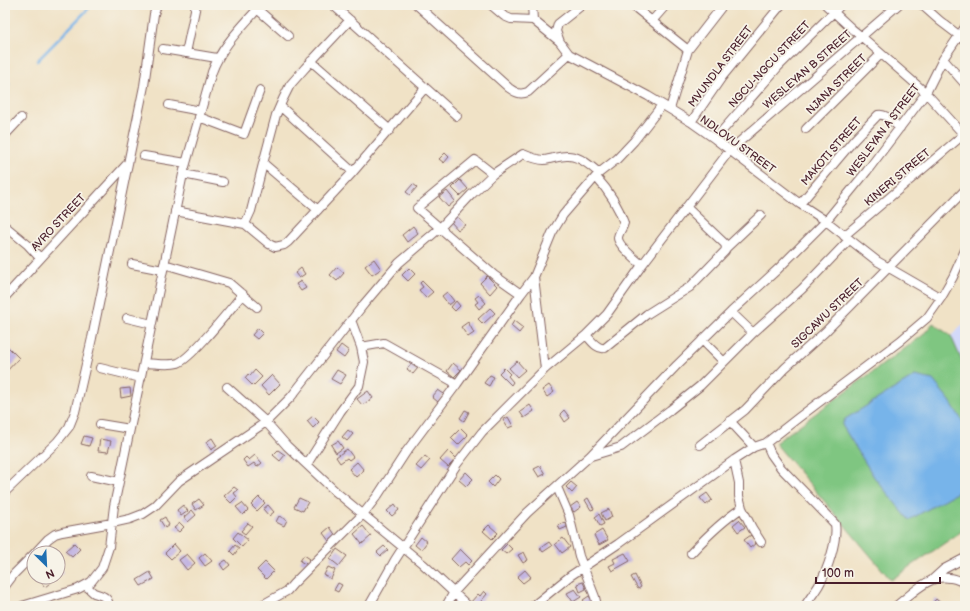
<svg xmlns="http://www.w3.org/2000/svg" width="970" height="611" font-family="'Balsamiq Sans',sans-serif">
<rect width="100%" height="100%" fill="#f7f3e8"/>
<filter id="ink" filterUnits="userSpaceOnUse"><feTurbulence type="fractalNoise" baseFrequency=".025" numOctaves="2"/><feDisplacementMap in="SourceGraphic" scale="8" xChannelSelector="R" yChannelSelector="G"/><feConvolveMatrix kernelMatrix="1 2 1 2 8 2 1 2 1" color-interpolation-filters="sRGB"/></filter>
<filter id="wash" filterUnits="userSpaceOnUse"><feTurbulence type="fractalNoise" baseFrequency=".012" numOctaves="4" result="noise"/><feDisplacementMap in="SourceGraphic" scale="16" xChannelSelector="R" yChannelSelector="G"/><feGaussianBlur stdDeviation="0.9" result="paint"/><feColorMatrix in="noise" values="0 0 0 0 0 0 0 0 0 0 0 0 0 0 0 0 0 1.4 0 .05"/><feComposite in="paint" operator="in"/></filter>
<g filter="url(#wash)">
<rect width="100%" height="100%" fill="#f0e2c6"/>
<path fill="#d3d9f9" d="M 965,322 L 965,368 L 951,336 Z"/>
<path fill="#7fc681" stroke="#647256" d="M 933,323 L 951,336 L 965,368 L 965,529 L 891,580 L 775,443 L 922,336 Z"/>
<path fill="#77b4ea" stroke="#606a8a" d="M 915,376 L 933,380 L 950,401 L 965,425 L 965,488 L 909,520 L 874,477 L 842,425 L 845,419 Z"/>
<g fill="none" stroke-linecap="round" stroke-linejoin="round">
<path stroke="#77b4ea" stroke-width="2.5" d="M 37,61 L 92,5
M 5,87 L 9,84"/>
</g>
<g id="blocks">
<path fill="#c3b5e2" d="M 445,153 L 449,157 L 444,163 L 439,159 Z
M 460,180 L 468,189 L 460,196 L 452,188 Z
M 413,184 L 417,187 L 410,195 L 406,192 Z
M 447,191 L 455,201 L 448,207 L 439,197 Z
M 457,216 L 465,225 L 458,230 L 451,222 Z
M 413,226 L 418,233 L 407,242 L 402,235 Z
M 374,259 L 381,269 L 372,275 L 365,266 Z
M 337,267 L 344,273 L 337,281 L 330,275 Z
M 301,268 L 305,274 L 299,278 L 295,273 Z
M 409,268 L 415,274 L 408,281 L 402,275 Z
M 487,276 L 497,286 L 490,294 L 480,283 Z
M 301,281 L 306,288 L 301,291 L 296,284 Z
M 422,281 L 433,292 L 426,298 L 419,290 L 423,287 L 420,283 Z
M 447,292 L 454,301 L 449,305 L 442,296 Z
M 479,295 L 486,303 L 479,309 L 475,304 L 478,302 L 475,298 Z
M 456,301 L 460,306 L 455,311 L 451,307 Z
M 490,308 L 495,313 L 483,324 L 478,319 Z
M 514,321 L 523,328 L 519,333 L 511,326 Z
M 468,322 L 474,333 L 468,337 L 461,327 Z
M 258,328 L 263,333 L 257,339 L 252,335 Z
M 5,344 L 19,358 L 5,373 Z
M 341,345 L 349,351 L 344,358 L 336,352 Z
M 517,361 L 525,370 L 517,377 L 509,368 Z
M 412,363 L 418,368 L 413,374 L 407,369 Z
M 453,363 L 461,370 L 454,377 L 447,371 Z
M 504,368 L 510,374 L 508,376 L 513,382 L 511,385 L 499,373 Z
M 255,370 L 262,377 L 253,386 L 245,378 L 248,374 L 250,376 Z
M 337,370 L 346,375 L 340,384 L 331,379 Z
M 272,375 L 280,384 L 269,395 L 261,386 Z
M 490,375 L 494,377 L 489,386 L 484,383 Z
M 549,385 L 554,392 L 547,397 L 542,390 Z
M 130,388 L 131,396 L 121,398 L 120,389 Z
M 438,390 L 444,394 L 438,402 L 432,397 Z
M 368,391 L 373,398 L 362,405 L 357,399 Z
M 530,405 L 534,411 L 524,418 L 520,412 Z
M 465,410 L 469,412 L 464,421 L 460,418 Z
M 564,410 L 570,418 L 565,422 L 560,414 Z
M 313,416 L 319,422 L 313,428 L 307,421 Z
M 508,417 L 513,426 L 508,428 L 503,420 Z
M 461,428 L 468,435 L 458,445 L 451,438 Z
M 348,430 L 353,434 L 347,441 L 342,437 Z
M 84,436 L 92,438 L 89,446 L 81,444 Z
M 212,438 L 217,446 L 211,450 L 206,442 Z
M 100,439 L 111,441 L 108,452 L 98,451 Z
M 338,441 L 343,448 L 336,453 L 331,445 Z
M 347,449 L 353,457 L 349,460 L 347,458 L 340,463 L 336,457 Z
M 278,450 L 285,455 L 280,461 L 273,455 Z
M 448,451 L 456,459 L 448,467 L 440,460 Z
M 255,455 L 262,463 L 257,467 L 254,463 L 248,467 L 243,460 L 246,457 L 249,460 Z
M 425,456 L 430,460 L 421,470 L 416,466 Z
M 357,462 L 364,470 L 356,477 L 349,469 Z
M 540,466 L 545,474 L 539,477 L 534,469 Z
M 466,472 L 473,479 L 466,486 L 459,480 Z
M 495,475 L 499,479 L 493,487 L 488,482 Z
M 571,482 L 577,487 L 572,493 L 566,487 Z
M 234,487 L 238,490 L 234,493 L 237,497 L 231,503 L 224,496 Z
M 707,493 L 712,500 L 706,505 L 700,498 Z
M 259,497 L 265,503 L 257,511 L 251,505 Z
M 299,498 L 308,502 L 303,511 L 294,507 Z
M 588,498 L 594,509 L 591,510 L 585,500 Z
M 199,499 L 204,505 L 196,510 L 192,504 Z
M 577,502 L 581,507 L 574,512 L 570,507 Z
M 242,503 L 248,510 L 243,515 L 236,507 Z
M 395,504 L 399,510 L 392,516 L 387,511 Z
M 183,505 L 188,511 L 181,516 L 177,510 Z
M 268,505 L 274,512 L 269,516 L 263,509 Z
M 609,509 L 612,517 L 605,521 L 601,513 Z
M 192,510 L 196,515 L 188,522 L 184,517 Z
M 599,514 L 604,524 L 600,526 L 595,517 Z
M 279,516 L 287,520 L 284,526 L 276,522 Z
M 165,517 L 169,525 L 165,528 L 160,520 Z
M 739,520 L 745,527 L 738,532 L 733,525 Z
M 566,522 L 567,527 L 560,530 L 558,525 Z
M 180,523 L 184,527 L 179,532 L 174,528 Z
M 248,523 L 252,526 L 245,534 L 241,531 Z
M 489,525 L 498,533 L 492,539 L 483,531 Z
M 363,526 L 371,536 L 362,544 L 354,534 Z
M 330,527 L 336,536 L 329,541 L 323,533 Z
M 602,530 L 608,540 L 599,545 L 594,535 Z
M 238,532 L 248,540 L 242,547 L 233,538 Z
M 751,535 L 756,543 L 750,548 L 744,540 Z
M 421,537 L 427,542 L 421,550 L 415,545 Z
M 563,538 L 570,547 L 562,553 L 555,544 Z
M 549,542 L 552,546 L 543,552 L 540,548 Z
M 74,543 L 80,549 L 72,557 L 65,551 Z
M 174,544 L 180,551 L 171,559 L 165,553 Z
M 507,544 L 512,549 L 506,554 L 501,550 Z
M 235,545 L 239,548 L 234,555 L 230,551 Z
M 384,546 L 388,550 L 381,556 L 377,552 Z
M 337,549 L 347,556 L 339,566 L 330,559 Z
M 460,549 L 472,561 L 468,565 L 465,562 L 459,567 L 451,559 Z
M 524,552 L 528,560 L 523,563 L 518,555 Z
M 205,553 L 212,561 L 205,566 L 199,558 Z
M 625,553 L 630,561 L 612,571 L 609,566 L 615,563 L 613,559 Z
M 187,554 L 195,563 L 187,570 L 179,560 Z
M 304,555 L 310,559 L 305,564 L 300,561 Z
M 226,560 L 230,565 L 224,570 L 220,564 Z
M 265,562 L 274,571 L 266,579 L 257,570 Z
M 328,567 L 335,570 L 331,579 L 324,575 Z
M 525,570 L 531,577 L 523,583 L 517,577 Z
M 62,571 L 63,573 L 45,587 L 39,580 L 43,577 L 58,577 L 58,574 Z
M 150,572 L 154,579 L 141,586 L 137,580 Z
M 635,575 L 641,587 L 638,589 L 631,577 Z
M 583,582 L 586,589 L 580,592 L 577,584 Z
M 338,583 L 342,585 L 338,592 L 334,590 Z
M 575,589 L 581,597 L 573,602 L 567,593 Z
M 484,591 L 487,594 L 477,606 L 473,606 L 470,603 L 478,594 L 480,596 Z
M 589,596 L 595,605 L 594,606 L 587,606 L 583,600 Z
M 936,599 L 944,606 L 930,606 Z"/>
</g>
</g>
<g filter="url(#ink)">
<use href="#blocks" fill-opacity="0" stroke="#846361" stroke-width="1"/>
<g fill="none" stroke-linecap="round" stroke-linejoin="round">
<g stroke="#846361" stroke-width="10">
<path id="minor" d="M 333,5 L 457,116
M 417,5 L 509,88 C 516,93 520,95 528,92 L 569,54
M 491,5 L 504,16 L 511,19 L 533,20 L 559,41
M 532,5 L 533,20
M 582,5 L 558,24 L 556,31 L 560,42 L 569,54 L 648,96 L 691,122 L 715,139 L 800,204 L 826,221 L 877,261 L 941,298
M 632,5 L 688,50
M 826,5 L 852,29 L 862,37 L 926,93 L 965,136
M 922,5 L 940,21 L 965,40
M 257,9 L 288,36
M 652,21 L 666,5
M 163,49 L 217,58
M 186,53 L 196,5
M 943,59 L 965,84
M 311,61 L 390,130
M 169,105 L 201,111
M 280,106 L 353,172
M 670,109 L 688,50 L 723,5
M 199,117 L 244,134 L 260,90
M 691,122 L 722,77 L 781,5
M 806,129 L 881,54
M 5,135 L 21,118
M 715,139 L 778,67 L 841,5
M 144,156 L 186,163
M 263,163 L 318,210
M 183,174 L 223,182
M 493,174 L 475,160 L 417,208 L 494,275 L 521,294
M 596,177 C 608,190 618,205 624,223 C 623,228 618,233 618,238 C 618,245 636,260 642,265
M 800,204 L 854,140 L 878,115 C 887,113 893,123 900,128
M 175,211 L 245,224 L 269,244 L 275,247 L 284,245 L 288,242 L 353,172 L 425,88
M 245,224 L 251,211 L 264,160 L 276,115 L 283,99 L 290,85 L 305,68 L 350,20
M 5,226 L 28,245 L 40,258
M 844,236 L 963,135
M 726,248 L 761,215
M 132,264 L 163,270
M 164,264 L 229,283 L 257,307
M 5,297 L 128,163
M 731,312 L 753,333
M 127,318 L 152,324
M 351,320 L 361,347 L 384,343 L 457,384
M 586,335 C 591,340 597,350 605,348 L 647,314 L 690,287 L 725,251 L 726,248 L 725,244 L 686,207
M 702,340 L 724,362
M 144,363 C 154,363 168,366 178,363 C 192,358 231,308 243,294
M 100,368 L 141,378
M 545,369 L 534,277 L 552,233 L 563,215 L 599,173 L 617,159 L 634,141 L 662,105
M 227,387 L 266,422 L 287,446 L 336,492 L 423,564 L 468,606
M 730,421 L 754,447
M 100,424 L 130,429
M 766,443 L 771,454 L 781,468 L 835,524 C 838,540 827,571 819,585 C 815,592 809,599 805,606
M 700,445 L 745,410 L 785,368 L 825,332 L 965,190
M 591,456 L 621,447 L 670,410 L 700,386 L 753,333 L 802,289 L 849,240
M 734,460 L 739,483 L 739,496 L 742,508 L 752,528 L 761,542
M 307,464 L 340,412 L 359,386 L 364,362 L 361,347
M 91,476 L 119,482
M 557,487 L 569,515 L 579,556 L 595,597 L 597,606
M 5,492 L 57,442 L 69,427 L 75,412 L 92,338 L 144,86 L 154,14 L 157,5
M 35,553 L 48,539 L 55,534 L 62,532 L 112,523 L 130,519 L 143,514 L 155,506 L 179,481 L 266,422 L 291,397 L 364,304 L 399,263 L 440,228 L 471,195 L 493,174 L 523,154 C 530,157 537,160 544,160 C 553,159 561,155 569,156 C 581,157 591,166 599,173
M 691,553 C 707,536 722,521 742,508
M 933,579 L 944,569 L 965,558
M 5,586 L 14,574 L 34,554
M 86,586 C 89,588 91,591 94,593 C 102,596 108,596 109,606
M 22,606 L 78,589 L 91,582 L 102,568 L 109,547 L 114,506 L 183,174 L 212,72 C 222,45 243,26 261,5
M 260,606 L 287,591 L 293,584 L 364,513 L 378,495 L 406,452 L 457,384 L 521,294 L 534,277
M 369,606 L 395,560 L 457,464 L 482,432 L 545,369 L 586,335 L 607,314 L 642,265 L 730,150 L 898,5
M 446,606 L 454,592 L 527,513 L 590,456 L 677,365 L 731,312 L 778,269 L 826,221 L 867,171 L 926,93 L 943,59 L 965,27
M 533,606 L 570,576 L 618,544 L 734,460 L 754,447 L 766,443 L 798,418 L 900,341 L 927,318 L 941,298 L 953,277 L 965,250
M 896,606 C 912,594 929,574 950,578 C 955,578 960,581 965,583"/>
</g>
<use href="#minor" stroke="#fff" stroke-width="8"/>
</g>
</g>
<g text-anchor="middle" stroke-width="3.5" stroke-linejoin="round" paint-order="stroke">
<g font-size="11" fill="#4a1f2b" stroke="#f7f3e8">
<text transform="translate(769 64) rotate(-47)" y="4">NGCU-NGCU STREET</text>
<text transform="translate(720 66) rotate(-53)" y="4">MVUNDLA STREET</text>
<text transform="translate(807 69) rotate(-41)" y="4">WESLEYAN B STREET</text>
<text transform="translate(836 84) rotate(-45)" y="4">NJANA STREET</text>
<text transform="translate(883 130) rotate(-53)" y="4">WESLEYAN A STREET</text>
<text transform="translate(738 144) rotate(36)" y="4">NDLOVU STREET</text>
<text transform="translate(831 151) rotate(-49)" y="4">MAKOTI STREET</text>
<text transform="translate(897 177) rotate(-40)" y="4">KINERI STREET</text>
<text transform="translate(58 222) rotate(-47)" y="4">AVRO STREET</text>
<text transform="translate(827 313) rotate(-44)" y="4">SIGCAWU STREET</text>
</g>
</g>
<rect width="970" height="611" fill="none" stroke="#f7f3e8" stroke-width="20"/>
<g transform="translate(46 565) rotate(156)"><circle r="19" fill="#f7f3e8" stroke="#b29e9c"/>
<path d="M0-3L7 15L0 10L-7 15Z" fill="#1f6fb2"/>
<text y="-6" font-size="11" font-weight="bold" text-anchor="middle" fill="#4a1f2b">N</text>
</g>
<path d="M816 577v6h124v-6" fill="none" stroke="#4a1f2b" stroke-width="2"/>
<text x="822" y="577" font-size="12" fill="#4a1f2b" stroke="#f7f3e8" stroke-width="3" paint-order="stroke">100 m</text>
</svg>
